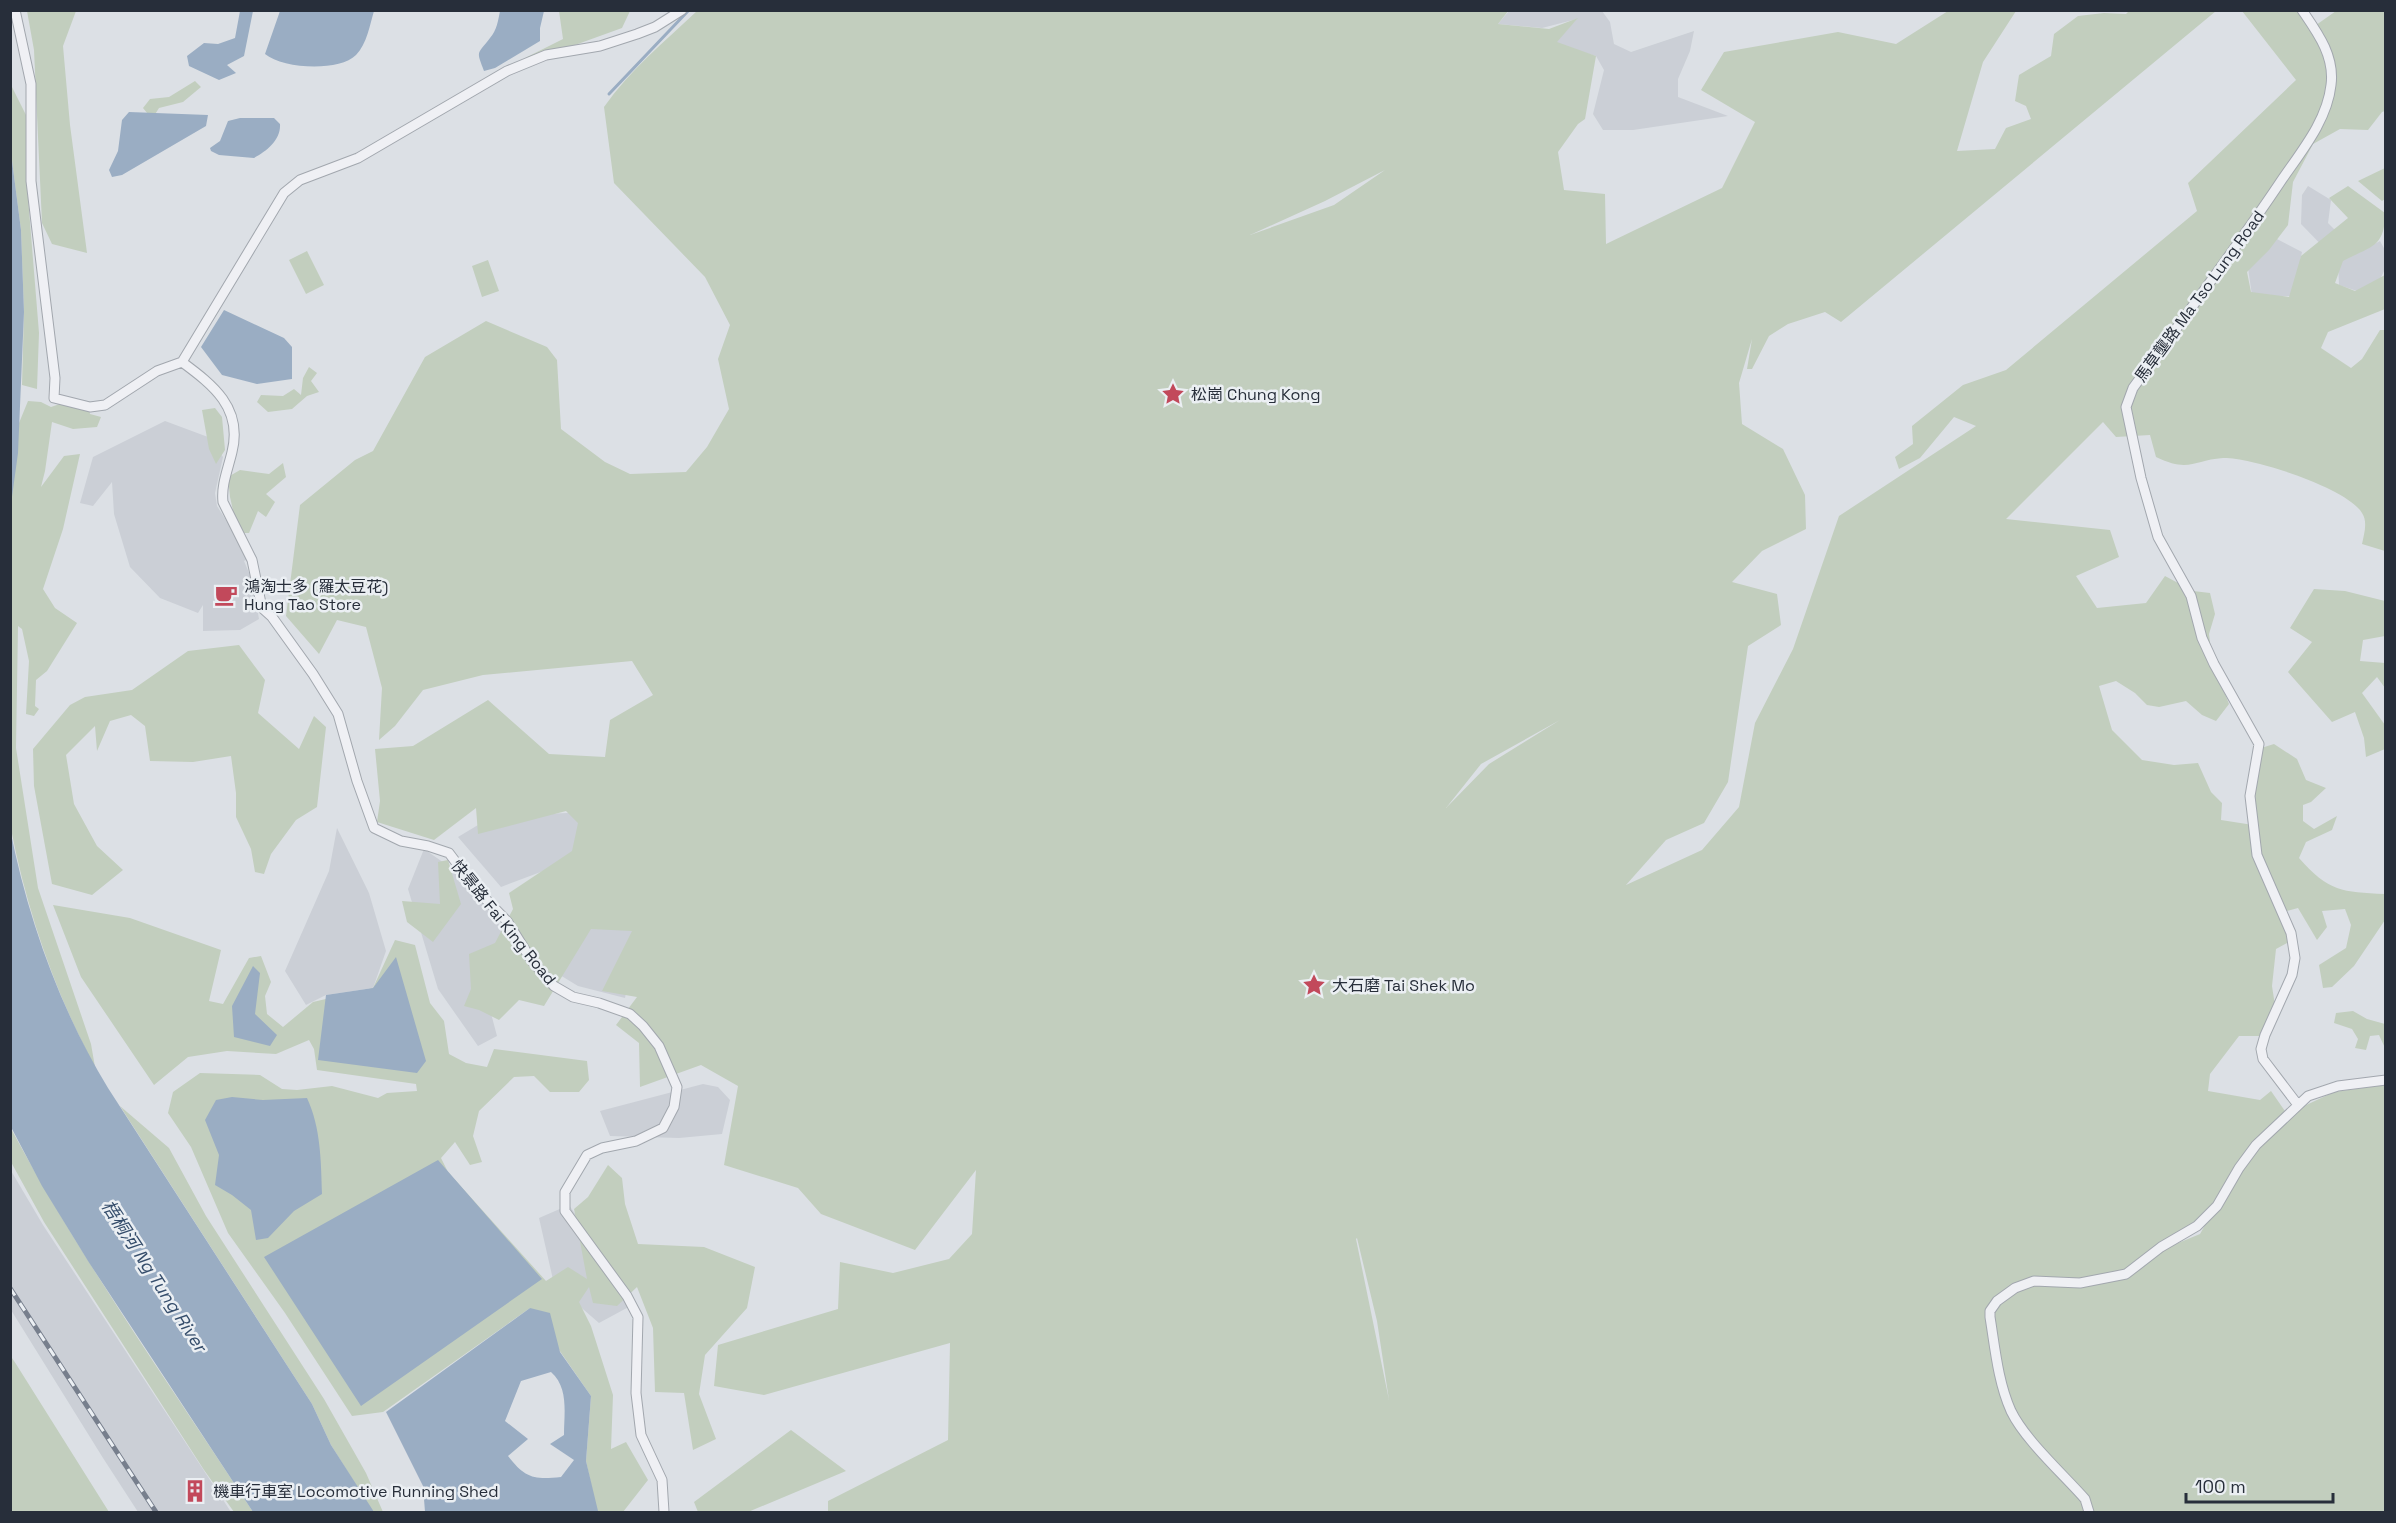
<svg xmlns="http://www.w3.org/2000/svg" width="2396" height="1523" font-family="'Space Grotesk','Noto Sans SC',sans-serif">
<rect width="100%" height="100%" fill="#dce0e5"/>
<path fill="#cbcfd6" d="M 1509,11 L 1602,11 L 1610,22 L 1614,44 L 1631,52 L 1694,31 L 1690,51 L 1678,79 L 1678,97 L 1728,116 L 1633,130 L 1603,130 L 1593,114 L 1604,70 L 1596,56 L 1554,44 L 1577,19 L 1542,28 L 1498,24 Z
M 2308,186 L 2331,200 L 2328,223 L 2358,253 L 2380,241 L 2385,250 L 2385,269 L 2372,296 L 2339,285 L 2338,262 L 2301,224 L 2302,195 Z
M 2275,238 L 2302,252 L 2293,296 L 2276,296 L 2254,309 L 2248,268 Z
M 165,421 L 208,437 L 223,457 L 215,493 L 217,506 L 250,558 L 244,561 L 252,580 L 259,619 L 240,630 L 203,631 L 203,605 L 198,613 L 160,598 L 130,567 L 114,514 L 112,482 L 93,506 L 80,503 L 93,457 Z
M 591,812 L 594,852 L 501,887 L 458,837 L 493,816 Z
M 337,828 L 369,893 L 386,951 L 373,988 L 326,995 L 306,1005 L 285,971 L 329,871 Z
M 424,849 L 460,874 L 521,953 L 479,968 L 497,1036 L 478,1046 L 438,989 L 408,889 Z
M 622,864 L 648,879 L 625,998 L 578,986 L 555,972 Z
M 703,1084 L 718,1087 L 730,1100 L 722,1134 L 679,1138 L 610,1136 L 600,1111 Z
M 10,1169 L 43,1225 L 231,1512 L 138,1512 L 103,1458 L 11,1310 Z
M 569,1205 L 636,1303 L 599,1323 L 554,1284 L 539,1218 Z"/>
<path fill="#c2cebe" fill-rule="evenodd" d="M 1509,10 L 1498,24 L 1549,29 L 1578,18 L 1557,42 L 1596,56 L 1585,119 L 1578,124 L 1558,152 L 1564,190 L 1605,194 L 1606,244 L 1722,188 L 1755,122 L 1701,90 L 1724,52 L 1838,32 L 1896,44 L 1948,11 L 2016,11 L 1983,62 L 1957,151 L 1995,149 L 2006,128 L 2031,119 L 2026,106 L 2015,101 L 2019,75 L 2051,56 L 2054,34 L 2078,16 L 2104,13 L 2126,14 L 2130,10 L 2216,11 L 1841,322 L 1825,312 L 1788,324 L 1769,336 L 1752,369 L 1747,369 L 1752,339 L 1739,383 L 1742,424 L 1783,449 L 1805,495 L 1806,529 L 1762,551 L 1732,582 L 1777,594 L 1781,625 L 1748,646 L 1728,782 L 1704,823 L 1666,840 L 1626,885 L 1702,850 L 1739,807 L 1755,723 L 1793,649 L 1839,516 L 1976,426 L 1954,417 L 1920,458 L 1899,469 L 1895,457 L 1913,444 L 1912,426 L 1963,385 L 2006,370 L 2197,211 L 2188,183 L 2296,80 L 2242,11 L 2301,11 L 2309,30 L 2336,11 L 2385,11 L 2385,111 L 2382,112 L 2368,130 L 2340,129 L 2313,144 L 2293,182 L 2288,225 L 2269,250 L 2247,272 L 2251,292 L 2289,297 L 2301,256 L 2348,218 L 2329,198 L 2348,186 L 2385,213 C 2385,248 2371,246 2343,261 L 2335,283 L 2355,291 L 2385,275 L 2385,309 L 2328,332 L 2321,348 L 2351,368 L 2362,359 L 2380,330 L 2385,330 L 2385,551 L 2362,544 C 2364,534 2368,522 2362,513 C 2348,488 2251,457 2223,458 C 2194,460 2189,473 2156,457 L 2150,435 L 2116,437 L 2103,422 L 2006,519 L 2110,530 L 2119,557 L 2076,576 L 2097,608 L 2146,603 L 2165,576 L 2193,591 L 2210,593 L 2215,614 L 2209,634 L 2212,660 L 2229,704 L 2216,721 L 2202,715 L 2186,701 L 2159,707 L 2147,705 L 2135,693 L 2116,681 L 2099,686 L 2112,730 L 2142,760 L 2174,765 L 2198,763 L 2211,792 L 2222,803 L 2221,820 L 2253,825 L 2258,817 L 2250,796 L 2258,749 L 2274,744 L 2297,759 L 2306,780 L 2326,788 L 2311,802 L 2303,805 L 2303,821 L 2314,829 L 2337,816 L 2332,830 L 2306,842 L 2299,858 C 2329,892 2342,892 2385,894 L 2385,920 L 2354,966 L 2332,987 L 2323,988 L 2319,965 L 2346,948 L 2351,925 L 2345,909 L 2322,911 L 2327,927 L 2317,940 L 2298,908 L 2283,912 L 2289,942 L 2276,949 L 2272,986 L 2276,1012 L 2259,1036 L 2239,1036 L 2210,1074 L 2208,1091 L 2260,1100 L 2271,1091 L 2287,1114 L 2334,1092 L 2385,1085 L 2385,1512 L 828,1512 L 828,1501 L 948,1440 L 950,1343 L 764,1395 L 714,1386 L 718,1345 L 838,1309 L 840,1262 L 893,1273 L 949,1259 L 972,1234 L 976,1170 L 915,1250 L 821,1214 L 798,1188 L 724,1165 L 738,1086 L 701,1065 L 640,1087 L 639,1043 L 616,1025 L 637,997 L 602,991 L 632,931 L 591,929 L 544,1006 L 519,1000 L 499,1020 L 479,1010 L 464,1006 L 471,989 L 469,954 L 495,943 L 513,909 L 509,893 L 572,851 L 578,823 L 566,811 L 478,834 L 476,808 L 434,840 L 377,822 L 380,801 L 375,749 L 413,746 L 488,700 L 549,754 L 605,757 L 610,720 L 653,695 L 632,661 L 483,675 L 423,690 L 395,726 L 379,740 L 382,688 L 366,627 L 337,620 L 319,654 L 286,616 L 300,505 L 355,460 L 373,451 L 425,357 L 486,321 L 547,347 L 557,360 L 561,429 L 605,462 L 630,474 L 686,472 L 707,447 L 729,409 L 718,359 L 730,325 L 705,277 L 614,183 L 604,107 C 630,70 664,42 697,11 ZM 1385,170 L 1334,205 L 1250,235 L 1325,201 ZM 1560,720 L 1489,764 L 1446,808 L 1481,764 ZM 2213,1211 L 2200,1234 L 2154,1253 ZM 1357,1238 L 1377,1321 L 1389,1400 L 1356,1239 Z
M 27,11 L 76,11 L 63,46 L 70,125 L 87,253 L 52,244 L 42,223 L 34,50 Z
M 559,11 L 630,11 L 622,28 L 575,45 L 525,58 L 563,39 Z
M 195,81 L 201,87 L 183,102 L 159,108 L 152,119 L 143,108 L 150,99 L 169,97 Z
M 10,83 L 27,117 L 26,173 L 39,333 L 37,389 L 22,385 L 24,312 L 21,230 L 11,153 Z
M 2385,168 L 2385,199 L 2382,201 L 2358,181 Z
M 307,251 L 324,285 L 306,294 L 289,260 Z
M 488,260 L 499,291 L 482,297 L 472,266 Z
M 309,367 L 317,373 L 311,381 L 319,392 L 307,396 L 292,409 L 268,412 L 257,402 L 261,395 L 283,396 L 294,389 L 301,395 L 303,378 Z
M 74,399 L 87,401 L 90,414 L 101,417 L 97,427 L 73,429 L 52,422 L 45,471 L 41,487 L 64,456 L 80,454 L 63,529 L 43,589 L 55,608 L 77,623 L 47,671 L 36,680 L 35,706 L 39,709 L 34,716 L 26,714 L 29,661 L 22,629 L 18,626 L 16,748 L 38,888 L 91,1044 L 95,1067 C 55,993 27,911 11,829 L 10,504 L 19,423 L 28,401 L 41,402 L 51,407 Z
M 215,408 L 222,417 L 225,450 L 216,464 L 209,449 L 202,410 Z
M 283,463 L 286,477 L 266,494 L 275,502 L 266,517 L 258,511 L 249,533 L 238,533 L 230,497 L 228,477 L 240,470 L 269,474 Z
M 2314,589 L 2345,591 L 2385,601 L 2385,636 L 2363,640 L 2360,661 L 2385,663 L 2385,688 L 2377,677 L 2362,693 L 2385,725 L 2385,749 L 2366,757 L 2364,738 L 2355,712 L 2332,722 L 2288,672 L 2312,642 L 2290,628 Z
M 239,645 L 265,680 L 258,713 L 299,749 L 314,716 L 326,727 L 317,807 L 296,820 L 271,854 L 264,874 L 255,872 L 251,849 L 236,817 L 236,793 L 231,756 L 193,762 L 150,761 L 145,726 L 131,715 L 110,721 L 97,751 L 95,726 L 66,755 L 74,804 L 97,846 L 123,870 L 92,895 L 52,884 L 34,786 L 33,749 L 70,705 L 85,697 L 132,690 L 188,651 Z
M 448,860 L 461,904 L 433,942 L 407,922 L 402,901 L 440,904 L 438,862 Z
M 53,905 L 130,918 L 221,950 L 209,1001 L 223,1004 L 249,958 L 261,956 L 271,982 L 265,996 L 267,1014 L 283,1027 L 313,1002 L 373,988 L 395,940 L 415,945 L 430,1003 L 444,1021 L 449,1054 L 466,1063 L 487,1067 L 494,1049 L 587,1061 L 589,1080 L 579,1092 L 550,1092 L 534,1076 L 514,1077 L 479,1111 L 473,1136 L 482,1162 L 470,1165 L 455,1142 L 441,1158 L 448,1172 L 546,1281 L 568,1267 L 587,1279 L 574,1209 L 588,1197 L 608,1165 L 622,1178 L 625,1204 L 638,1244 L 704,1247 L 755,1267 L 747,1308 L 705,1355 L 699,1394 L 716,1439 L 693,1450 L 684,1393 L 655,1392 L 653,1328 L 637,1287 L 617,1306 L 593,1303 L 589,1287 L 579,1302 L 591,1326 L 613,1395 L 611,1449 L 626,1442 L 648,1480 L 623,1512 L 597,1512 L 586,1461 L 591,1396 L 530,1308 L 383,1412 L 352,1416 L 285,1313 L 228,1233 L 191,1147 L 168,1113 L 173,1092 L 200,1073 L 260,1075 L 282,1089 L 297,1090 L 332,1086 L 378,1098 L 387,1093 L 417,1091 L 416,1084 L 317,1070 L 314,1049 L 309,1040 L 276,1054 L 227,1051 L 188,1057 L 154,1085 L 81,977 Z
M 2353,1011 L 2367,1019 L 2385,1024 L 2385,1048 L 2379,1035 L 2370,1036 L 2366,1050 L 2355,1048 L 2358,1039 L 2352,1029 L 2334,1023 L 2336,1013 Z
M 120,1106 L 169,1148 L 206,1216 L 324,1399 L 366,1473 L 383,1512 L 373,1512 L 331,1445 L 312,1404 Z
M 10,1127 C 82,1261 170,1385 253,1512 L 234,1512 L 204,1470 L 44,1222 L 11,1162 Z
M 10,1355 L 16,1364 L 109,1512 L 11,1512 Z
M 791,1430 L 846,1471 L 748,1512 L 698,1512 L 694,1502 Z"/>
<path fill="#9aadc3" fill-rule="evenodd" d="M 240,11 L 253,11 L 244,56 L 227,65 L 236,73 L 219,80 L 189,66 L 187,56 L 204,43 L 218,44 L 235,38 Z
M 280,11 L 280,10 L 374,11 C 370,24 367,44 356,55 C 339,72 283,69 265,54 Z
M 500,11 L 544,11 L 540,28 L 540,41 L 495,68 L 484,71 C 476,50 477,55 490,38 C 497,30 498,21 500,11 Z
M 129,112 L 208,115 L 206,126 L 122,175 L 112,177 L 109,170 L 118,151 L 122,120 Z
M 240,118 L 274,118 L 280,124 C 281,140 267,151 254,158 L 219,155 L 211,151 L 210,148 L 220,141 L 228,121 Z
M 11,153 L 21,230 L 24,312 L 18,453 L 11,504 Z
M 224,310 L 284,338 L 292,347 L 292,379 L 257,384 L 222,375 L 201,347 Z
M 10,829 C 28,919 60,1009 108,1088 L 312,1404 L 331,1445 L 374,1512 L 253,1512 L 88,1261 L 42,1186 L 11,1127 Z
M 396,957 L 426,1061 L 417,1073 L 318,1060 L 326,995 L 373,988 Z
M 253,966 L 260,973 L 255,1014 L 277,1035 L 270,1046 L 234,1037 L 232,1006 Z
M 232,1097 L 263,1100 L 307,1098 C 321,1128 321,1162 322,1194 L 294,1211 L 268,1238 L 256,1240 L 251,1210 L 232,1195 L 215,1185 L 219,1155 L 205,1120 L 216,1100 Z
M 438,1160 L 542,1279 L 361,1406 L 264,1257 Z
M 530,1308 L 550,1313 L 560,1352 L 591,1396 L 586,1461 L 598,1511 L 425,1512 L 423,1486 L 386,1412 ZM 551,1372 C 569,1388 564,1413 564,1435 L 550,1444 L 574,1460 L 561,1477 C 534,1480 525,1478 508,1456 L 528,1439 L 505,1421 L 521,1381 Z"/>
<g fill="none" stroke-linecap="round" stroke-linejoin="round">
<path stroke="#9aadc3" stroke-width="3" d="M 609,94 L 689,10"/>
<g stroke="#a2a7ae" stroke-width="11">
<path id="street" d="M 15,10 L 31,84 L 31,181 L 55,378 L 54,398 L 90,407 L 105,405 L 157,371 L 182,362
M 182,362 C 213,385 243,408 232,452 C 228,469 221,485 223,502 L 252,560 L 262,608 L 272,617 L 313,674 L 338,714 L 357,781 L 374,828 L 401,841 L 428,846 L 449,853 L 476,889 L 507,921 L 532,961 L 554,986 L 573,997 L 599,1003 L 630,1014 L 643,1026 L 659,1046 L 677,1087 L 674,1107 L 663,1128 L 636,1141 L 602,1148 L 587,1155 L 565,1192 L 565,1211 L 627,1296 L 638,1317 L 636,1393 L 641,1435 L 662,1480 L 664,1512
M 182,362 L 284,193 L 300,180 L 358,158 L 507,71 L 546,55 L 600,46 L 637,34 L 655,27 L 682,10
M 2298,1105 L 2263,1059 L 2261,1049 L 2265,1035 L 2292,975 L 2295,958 L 2291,933 L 2257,855 L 2250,796 L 2259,744 L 2214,664 L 2202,638 L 2191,596 L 2158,537 L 2141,478 L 2126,407 L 2133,388 C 2182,320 2232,254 2279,184 C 2299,154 2327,122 2331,85 C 2335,56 2317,32 2302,10
M 2089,1512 L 2085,1499 C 2063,1474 2025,1440 2011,1411 C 1998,1382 1995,1348 1990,1317 L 1990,1311 L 1997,1301 L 2015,1288 L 2034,1281 L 2080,1283 L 2126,1274 L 2161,1247 L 2197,1226 L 2217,1206 L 2239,1168 L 2256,1145 L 2308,1096 L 2338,1086 L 2386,1080"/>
</g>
<use href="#street" stroke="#eff0f4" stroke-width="9"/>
<g stroke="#777f8d" stroke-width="5">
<path id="rail" d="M 10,1288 L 156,1512"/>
</g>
<use href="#rail" stroke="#ebeff3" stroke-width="3" stroke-dasharray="9" stroke-linecap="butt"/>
</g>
<defs>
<g id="sight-bare" transform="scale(1.8)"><path d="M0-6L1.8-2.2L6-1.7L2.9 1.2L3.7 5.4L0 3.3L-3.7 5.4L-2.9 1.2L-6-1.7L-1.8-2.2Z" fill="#c2495b" stroke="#ebeff3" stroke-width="2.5" paint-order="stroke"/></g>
<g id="cafe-bare" transform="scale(1.8)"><path d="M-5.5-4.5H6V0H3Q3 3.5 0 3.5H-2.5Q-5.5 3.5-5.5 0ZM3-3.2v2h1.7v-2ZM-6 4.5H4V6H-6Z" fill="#c2495b" stroke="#ebeff3" stroke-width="2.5" paint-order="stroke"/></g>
<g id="building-bare" transform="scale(1.8)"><path d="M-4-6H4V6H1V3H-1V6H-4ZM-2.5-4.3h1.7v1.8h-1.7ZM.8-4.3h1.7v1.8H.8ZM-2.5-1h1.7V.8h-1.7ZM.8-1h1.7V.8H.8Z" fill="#c2495b" stroke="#ebeff3" stroke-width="2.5" paint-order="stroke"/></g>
</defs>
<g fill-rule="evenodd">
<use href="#sight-bare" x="1173" y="394"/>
<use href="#cafe-bare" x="226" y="595"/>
<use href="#sight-bare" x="1314" y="985"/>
<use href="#building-bare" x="195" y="1491"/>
</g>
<g text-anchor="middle" stroke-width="5" stroke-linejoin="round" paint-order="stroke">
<g font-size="16" fill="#272e3a" stroke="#ebeff3">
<text transform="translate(2199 296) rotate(-54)" y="6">馬草壟路 Ma Tso Lung Road</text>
<text transform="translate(504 922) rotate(51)" y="6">快景路 Fai King Road</text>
</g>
<g font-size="16" fill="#272e3a" stroke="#ebeff3" text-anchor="start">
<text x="1191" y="400">松崗 Chung Kong</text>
<text x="244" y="592">鴻淘士多 (羅太豆花)<tspan x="244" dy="18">Hung Tao Store</tspan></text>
<text x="1332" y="991">大石磨 Tai Shek Mo</text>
<text x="213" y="1497">機車行車室 Locomotive Running Shed</text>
</g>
<g font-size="18" font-style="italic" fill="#354d6b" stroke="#ebeff3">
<text transform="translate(154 1276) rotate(57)" y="6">梧桐河 Ng Tung River</text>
</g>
</g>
<rect width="2396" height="1523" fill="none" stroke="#272e3a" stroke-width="24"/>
<path d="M2186 1493v9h147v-9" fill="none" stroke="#272e3a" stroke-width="3"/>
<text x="2195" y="1493" font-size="18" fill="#272e3a" stroke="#ebeff3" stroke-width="4.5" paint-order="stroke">100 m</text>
</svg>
